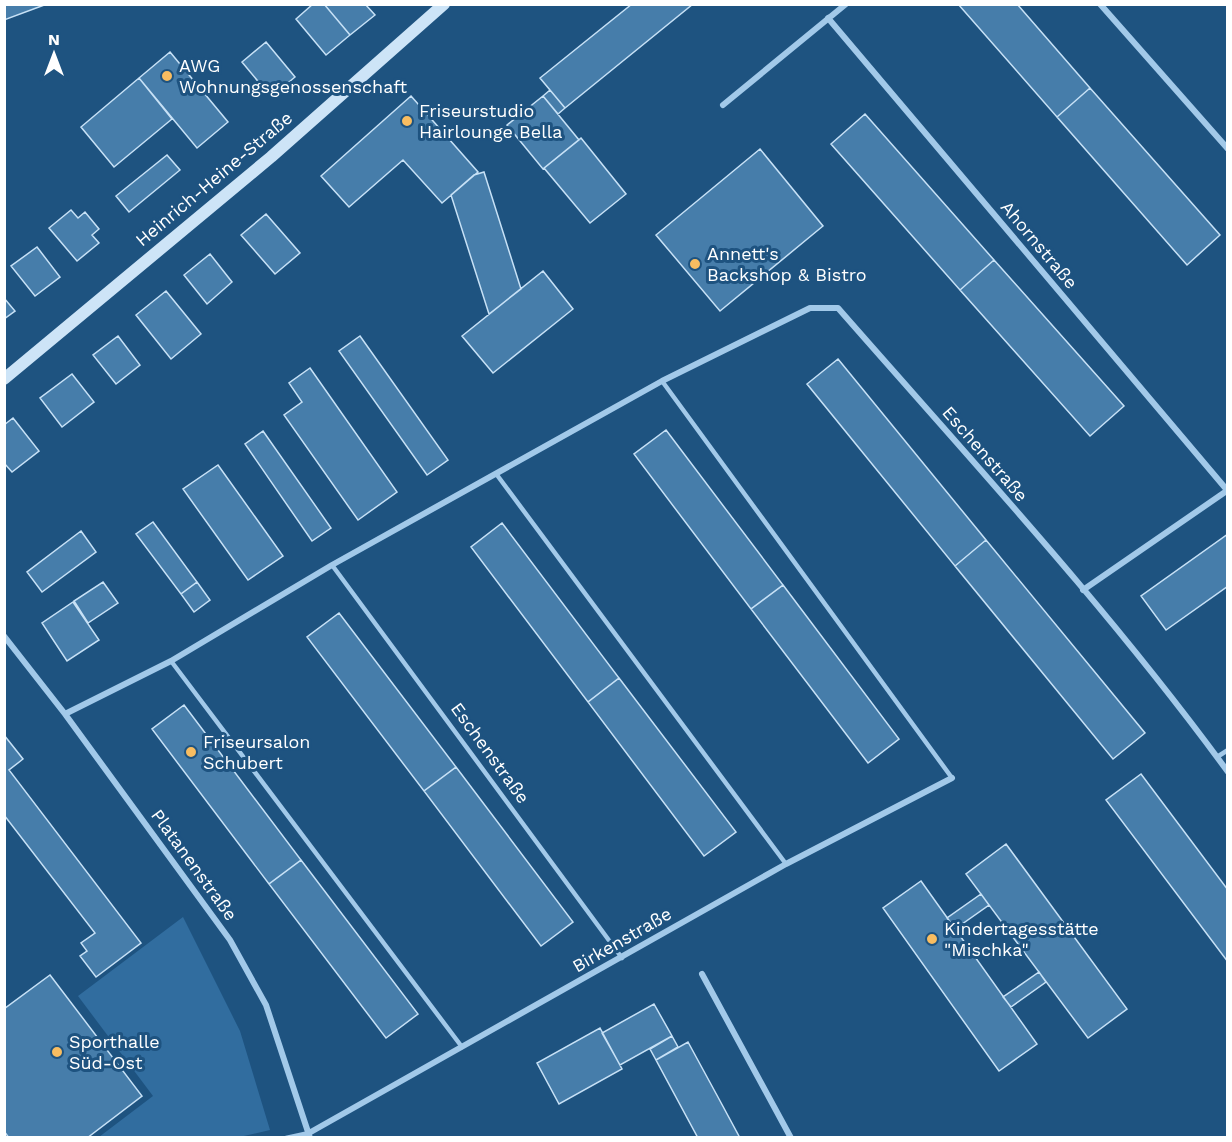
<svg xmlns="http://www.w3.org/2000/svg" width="1232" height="1142" font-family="'Work Sans',sans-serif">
<rect width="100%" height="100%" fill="#1e5380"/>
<path fill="#316d9f" d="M 183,917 L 240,1031 L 270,1130 L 235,1138 L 99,1137 L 153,1096 L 78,996 Z"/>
<path fill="#467daa" stroke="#c7e1f6" stroke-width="1.5" d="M 4,4 L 47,4 L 4,20 Z
M 313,4 L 324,4 L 350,35 L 326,55 L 296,19 Z
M 324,4 L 365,4 L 375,15 L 350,35 Z
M 632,4 L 693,4 L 565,108 L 540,78 Z
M 958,4 L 1017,4 L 1090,88 L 1057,117 Z
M 266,42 L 295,77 L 271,97 L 242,62 Z
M 170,52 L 228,122 L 197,148 L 139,78 Z
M 139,78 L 172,119 L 114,167 L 81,127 Z
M 1090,88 L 1220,235 L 1187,265 L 1057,117 Z
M 550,90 L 565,108 L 558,114 L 543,96 Z
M 411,96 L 478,172 L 442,203 L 403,160 L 349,207 L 321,176 Z
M 543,96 L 579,140 L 543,169 L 507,125 Z
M 865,114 L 994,260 L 960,290 L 831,144 Z
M 581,138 L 626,194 L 590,223 L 544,168 Z
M 760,149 L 823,226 L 720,311 L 656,235 Z
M 167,155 L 180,170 L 129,212 L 116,196 Z
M 484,172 L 521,289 L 489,314 L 451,195 L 474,175 Z
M 71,210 L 78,218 L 85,212 L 99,229 L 92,235 L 99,243 L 77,261 L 49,228 Z
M 266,214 L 300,253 L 275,274 L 241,235 Z
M 37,247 L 60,277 L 35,296 L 11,266 Z
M 210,254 L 232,282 L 207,304 L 184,275 Z
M 994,260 L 1124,406 L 1090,436 L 960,290 Z
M 543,271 L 573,309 L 493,373 L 462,336 Z
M 166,291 L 201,334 L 171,359 L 136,315 Z
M 4,298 L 15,311 L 4,319 Z
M 118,336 L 140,365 L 116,384 L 93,355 Z
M 360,336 L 448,460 L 427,475 L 339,351 Z
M 838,359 L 986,540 L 955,566 L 807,384 Z
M 310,368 L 397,492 L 358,520 L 284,415 L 302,402 L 289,383 Z
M 72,374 L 94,402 L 62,427 L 40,398 Z
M 13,418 L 39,451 L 12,472 L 4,463 L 4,425 Z
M 666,430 L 783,585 L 751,609 L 634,454 Z
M 263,431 L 331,528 L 312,541 L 245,444 Z
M 218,465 L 283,556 L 248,580 L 183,489 Z
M 153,522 L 197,582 L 181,594 L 136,534 Z
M 502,523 L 619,678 L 588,702 L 471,547 Z
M 81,531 L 96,552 L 42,592 L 27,572 Z
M 1228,534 L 1228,586 L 1166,630 L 1141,596 Z
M 986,540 L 1145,733 L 1113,759 L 955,566 Z
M 103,582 L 118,603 L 88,623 L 74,601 Z
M 197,582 L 210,600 L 194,612 L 181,594 Z
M 783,585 L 899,739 L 868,763 L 751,609 Z
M 73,602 L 99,640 L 67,661 L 42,623 Z
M 339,613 L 456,767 L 424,791 L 307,637 Z
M 619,678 L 736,832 L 704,856 L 588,702 Z
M 184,705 L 301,860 L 269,884 L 152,729 Z
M 4,735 L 23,759 L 9,770 L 141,943 L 96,977 L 80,956 L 87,951 L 81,943 L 95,933 L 4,815 Z
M 456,767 L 573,922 L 541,946 L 424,791 Z
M 1141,774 L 1228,890 L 1228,962 L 1106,800 Z
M 1006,844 L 1127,1009 L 1088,1038 L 966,874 Z
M 301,860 L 418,1014 L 386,1038 L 269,884 Z
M 921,881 L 1037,1044 L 999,1071 L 883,908 Z
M 981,894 L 989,905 L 955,929 L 947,918 Z
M 1039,972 L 1046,982 L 1011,1007 L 1003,997 Z
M 50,975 L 142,1096 L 87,1138 L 9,1138 L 4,1131 L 4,1009 Z
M 654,1004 L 672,1036 L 620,1065 L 602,1033 Z
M 600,1028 L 622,1069 L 559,1104 L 537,1063 Z
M 672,1036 L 678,1047 L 656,1060 L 650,1049 Z
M 688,1042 L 719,1099 L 740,1138 L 698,1138 L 656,1060 Z"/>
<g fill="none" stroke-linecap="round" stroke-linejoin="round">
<path stroke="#a2c9e9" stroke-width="4.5" d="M 662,381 L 952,778
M 497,475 L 786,864
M 332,565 L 622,958
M 171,661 L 462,1047
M 1217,757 L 1228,750
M 286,1138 L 309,1133"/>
<path stroke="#a2c9e9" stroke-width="6" d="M 1100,4 L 1228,149
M 828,18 L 1227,490
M 723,105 L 846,4
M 1083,590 L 1228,490
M 4,636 L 65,714 L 230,940 L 266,1005 L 310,1138
M 65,714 L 171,661 L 332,565 L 662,381 L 810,308 L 838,308 C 971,460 1109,609 1228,772
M 702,974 L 791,1138
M 309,1133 L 786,864 L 952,778"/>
<path stroke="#cde4f7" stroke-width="12" d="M 4,379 L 271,157 L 444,4"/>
</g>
<g fill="#f8bd61" stroke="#1e5380" stroke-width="2">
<circle cx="167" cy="76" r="6"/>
<circle cx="407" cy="121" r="6"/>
<circle cx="695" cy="264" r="6"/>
<circle cx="191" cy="752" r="6"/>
<circle cx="932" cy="939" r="6"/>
<circle cx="57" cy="1052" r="6"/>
</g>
<g text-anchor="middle" stroke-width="6" stroke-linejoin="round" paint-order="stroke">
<g font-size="18" fill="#fff" stroke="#1e5380" text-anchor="start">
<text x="179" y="72">AWG<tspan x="179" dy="21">Wohnungsgenossenschaft</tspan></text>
<text x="419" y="117">Friseurstudio<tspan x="419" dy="21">Hairlounge Bella</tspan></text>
<text x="707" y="260">Annett's<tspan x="707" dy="21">Backshop &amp; Bistro</tspan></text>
<text x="203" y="748">Friseursalon<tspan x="203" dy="21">Schubert</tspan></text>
<text x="944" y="935">Kindertagesstätte<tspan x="944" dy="21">"Mischka"</tspan></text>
<text x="69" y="1048">Sporthalle<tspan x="69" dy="21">Süd-Ost</tspan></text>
</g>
<g font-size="18" fill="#fff" stroke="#1e5380">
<text transform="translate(214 179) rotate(-40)" y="6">Heinrich-Heine-Straße</text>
<text transform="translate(1039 245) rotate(50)" y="6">Ahornstraße</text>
<text transform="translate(985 454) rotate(49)" y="6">Eschenstraße</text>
<text transform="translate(490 753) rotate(54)" y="6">Eschenstraße</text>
<text transform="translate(194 865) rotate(54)" y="6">Platanenstraße</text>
<text transform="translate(622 940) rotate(-30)" y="6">Birkenstraße</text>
</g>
</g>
<rect width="1232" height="1142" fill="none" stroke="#ffffff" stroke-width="12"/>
<g transform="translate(54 54)" stroke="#1e5380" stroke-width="4.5" paint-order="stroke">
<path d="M0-4.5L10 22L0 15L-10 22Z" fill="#ffffff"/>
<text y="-9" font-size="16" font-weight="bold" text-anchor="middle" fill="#ffffff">N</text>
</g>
</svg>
